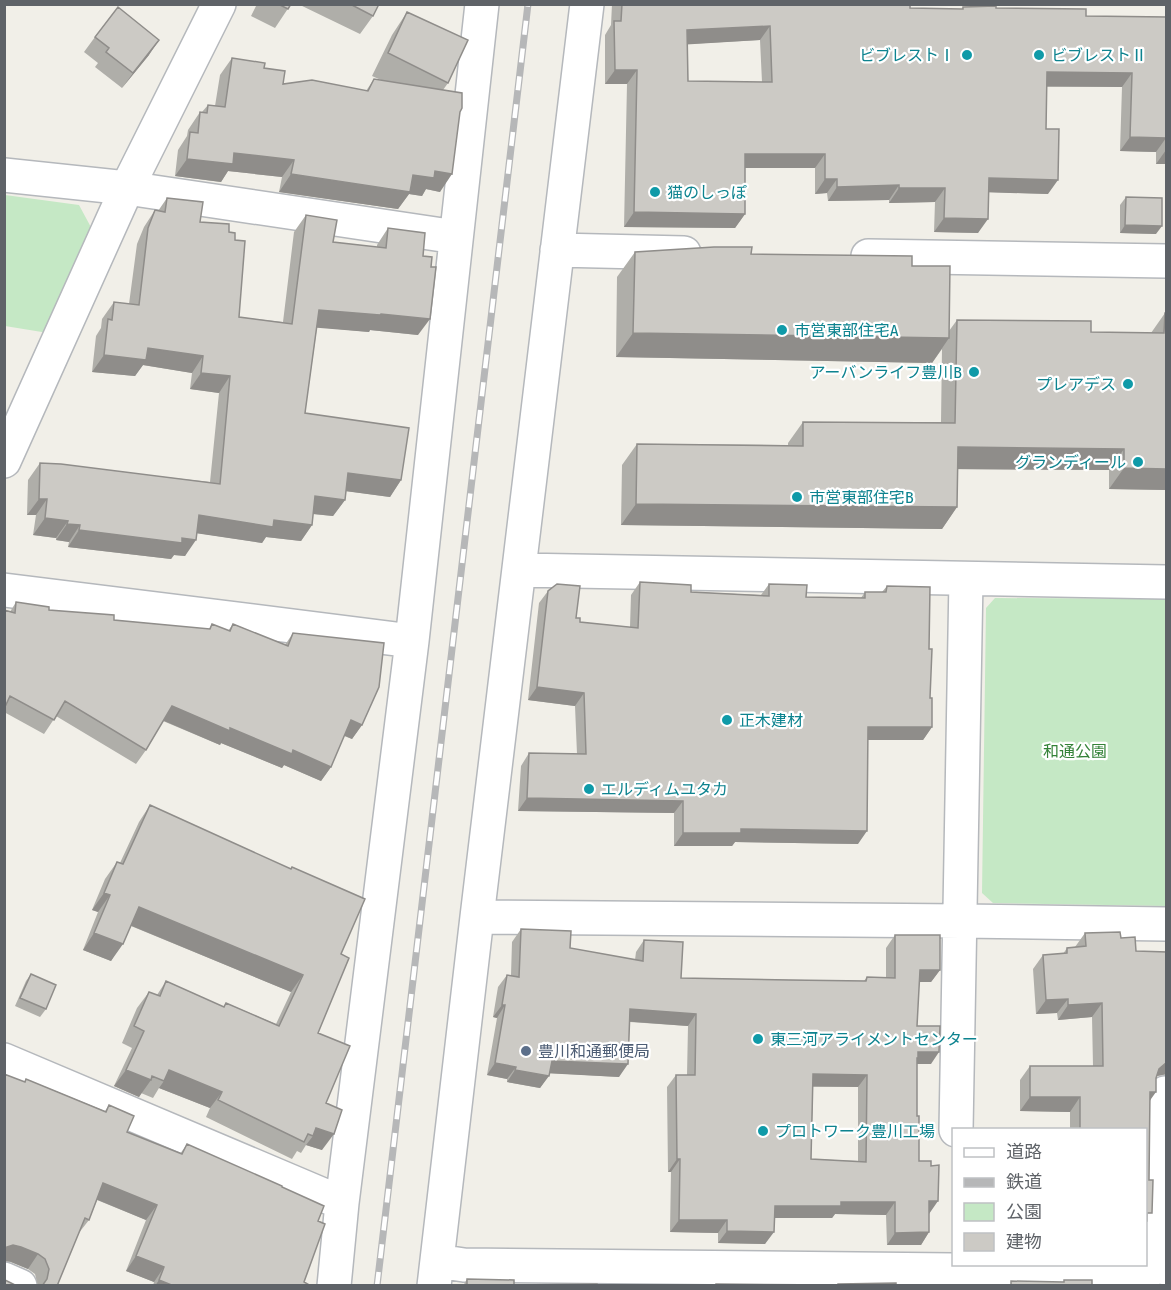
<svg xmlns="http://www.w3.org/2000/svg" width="1171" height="1290" font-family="'Fira Sans Condensed','Noto Sans JP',sans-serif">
<rect width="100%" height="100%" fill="#f1efe8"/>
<path fill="#c5e8c5" d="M 5,195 L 79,205 L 93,231 L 48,333 L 5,326 Z
M 995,598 L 1166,599 L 1166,906 L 993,903 L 982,893 L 986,608 Z"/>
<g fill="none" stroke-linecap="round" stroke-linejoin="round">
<g stroke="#b5b8bc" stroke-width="36">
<path id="minor" d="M 4,175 L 127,188 L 456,237
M 557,250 L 684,253
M 868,256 L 1166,261
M 519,570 L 1166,582
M 4,590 L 412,641
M 477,917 L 961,921 L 1166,924
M 4,1060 L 342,1203
M 956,1130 L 966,579
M 437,1261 L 464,1265 L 953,1270 L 1115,1276 L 1159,1267 L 1166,1268
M 1159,1267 L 1165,1093
M 4,1279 L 20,1286
M 334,1286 L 342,1203 L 412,641 L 482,4
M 434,1286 L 477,917 L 587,4"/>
</g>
<g stroke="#b5b8bc" stroke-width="36">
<path id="tertiary" d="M 4,461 L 127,188 L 219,4"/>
</g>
<use href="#minor" stroke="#fff" stroke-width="33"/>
<use href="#tertiary" stroke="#fff" stroke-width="33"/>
<g stroke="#b6b7b8" stroke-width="7">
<path id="rail" d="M 377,1286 L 528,4"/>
</g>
<use href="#rail" stroke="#fff" stroke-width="4.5" stroke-dasharray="14" stroke-linecap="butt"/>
</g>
<path fill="#afaea9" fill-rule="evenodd" d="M 257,4 L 291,4 L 275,28 L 251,16 Z
M 298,4 L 379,4 L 373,16 L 360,34 Z
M 612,4 L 910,4 L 910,8 L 962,9 L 963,7 L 996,8 L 1086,16 L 1167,17 L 1167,164 L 1156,164 L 1156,152 L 1120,151 L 1122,87 L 1047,87 L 1046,129 L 1048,194 L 989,192 L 978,233 L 934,232 L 935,202 L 889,203 L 889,200 L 828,201 L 827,193 L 815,194 L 815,168 L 745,168 L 745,214 L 735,228 L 624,227 L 627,84 L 605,84 L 605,35 L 611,25 ZM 760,40 L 762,82 L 688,81 L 688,44 Z
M 407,12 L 448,83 L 443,90 L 460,112 L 440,192 L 426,189 L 422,196 L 409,194 L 398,209 L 279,192 L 282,177 L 228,171 L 221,182 L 175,176 L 178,150 L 187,136 L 188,130 L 200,112 L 202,112 L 208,105 L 215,106 L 220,75 L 232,58 L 264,68 L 283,84 L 366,91 L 374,79 L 381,80 L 372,76 L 392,35 Z
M 95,37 L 149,55 L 122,88 L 95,67 L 98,63 L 84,52 Z
M 1126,197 L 1156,234 L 1120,233 L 1120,205 Z
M 167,198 L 200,222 L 229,232 L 235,240 L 239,317 L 283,322 L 294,232 L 306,215 L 333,242 L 377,247 L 377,245 L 388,228 L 423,256 L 418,335 L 370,330 L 369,332 L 317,327 L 305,413 L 401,480 L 390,497 L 346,491 L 345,500 L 333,516 L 313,514 L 312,525 L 301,541 L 266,537 L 262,543 L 197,533 L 185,556 L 174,555 L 171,559 L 68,547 L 69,542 L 56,540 L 56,538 L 33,535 L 36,515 L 27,515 L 28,480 L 40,463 L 210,482 L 219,393 L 190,389 L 192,373 L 143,365 L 135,376 L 92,372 L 96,336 L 101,328 L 102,319 L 114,302 L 129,304 L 137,244 L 144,227 L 155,210 L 158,211 Z
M 635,252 L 751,254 L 912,266 L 949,331 L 957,320 L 1091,332 L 1151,333 L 1165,313 L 1167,490 L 1109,489 L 1109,470 L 957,469 L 957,507 L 942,529 L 621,525 L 622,465 L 637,444 L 788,445 L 788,443 L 803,422 L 941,422 L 942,349 L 932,363 L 616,357 L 617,277 Z
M 640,582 L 691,592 L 761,595 L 769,584 L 806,597 L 861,598 L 865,592 L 882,592 L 887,586 L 929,649 L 930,698 L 932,727 L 923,740 L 868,740 L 858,844 L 735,842 L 732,846 L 674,846 L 674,813 L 518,811 L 521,766 L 529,753 L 577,754 L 575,706 L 528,700 L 539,603 L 548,591 L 576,618 L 580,622 L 630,627 L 631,595 Z
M 16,602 L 49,610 L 114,620 L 209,629 L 212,624 L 228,631 L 233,624 L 285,645 L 293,633 L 362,725 L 352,739 L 344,736 L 331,767 L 321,781 L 284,765 L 282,768 L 221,743 L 220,745 L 163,721 L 146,750 L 136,764 L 56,716 L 44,734 L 4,712 L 4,610 L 10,612 Z
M 150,805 L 341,954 L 318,1033 L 326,1103 L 322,1150 L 306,1145 L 301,1153 L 297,1151 L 292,1159 L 206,1117 L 210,1108 L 159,1088 L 153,1098 L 141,1093 L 139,1097 L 114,1086 L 132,1048 L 122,1043 L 137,1008 L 149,992 L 157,995 L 166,981 L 223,1007 L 226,1003 L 276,1024 L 291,992 L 131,926 L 111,961 L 83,950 L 98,912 L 92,910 L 105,879 L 117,862 L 120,863 L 139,822 Z
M 521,929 L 570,948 L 635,960 L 636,952 L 644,940 L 681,978 L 864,981 L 867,977 L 886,978 L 886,948 L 895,935 L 940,970 L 931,982 L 919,982 L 917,1026 L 931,1064 L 917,1064 L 917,1116 L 919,1161 L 929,1214 L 929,1232 L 921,1245 L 887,1245 L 886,1215 L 835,1214 L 832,1218 L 774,1218 L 765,1244 L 718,1243 L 718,1233 L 670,1232 L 671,1172 L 668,1172 L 667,1087 L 676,1075 L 687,1075 L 688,1026 L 630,1022 L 619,1077 L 550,1073 L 540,1088 L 507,1082 L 507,1079 L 487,1075 L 497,1018 L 493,1017 L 498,987 L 507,975 L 511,975 L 512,942 ZM 813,1087 L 858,1087 L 858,1161 L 811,1159 Z
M 1085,933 L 1121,938 L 1136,951 L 1167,1074 L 1157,1076 L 1150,1101 L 1147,1221 L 1146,1224 L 1146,1130 L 1070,1130 L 1070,1112 L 1020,1111 L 1020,1080 L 1030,1066 L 1093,1066 L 1092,1017 L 1058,1020 L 1057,1013 L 1036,1014 L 1033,969 L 1043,955 L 1063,954 L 1067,948 L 1075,947 Z
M 31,974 L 46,1009 L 40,1017 L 15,1006 L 26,981 Z
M 26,1079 L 105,1111 L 109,1105 L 127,1132 L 180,1154 L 187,1144 L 282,1187 L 318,1221 L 304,1282 L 311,1286 L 153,1286 L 154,1282 L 126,1271 L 146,1220 L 97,1200 L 89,1220 L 78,1234 L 57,1286 L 38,1286 L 35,1274 L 28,1269 L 11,1262 L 24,1082 Z
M 467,1279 L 514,1285 L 597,1286 L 463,1286 Z"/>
<path fill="#8f8d8a" d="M 770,26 L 760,40 L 678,45 L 687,30 Z
M 159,40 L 149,55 L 122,88 L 133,73 Z
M 615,70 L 637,70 L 627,84 L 605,84 Z
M 1047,72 L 1132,73 L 1122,87 L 1037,86 Z
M 1130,137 L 1166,138 L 1156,152 L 1120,151 Z
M 1166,150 L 1167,164 L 1156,164 Z
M 234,153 L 294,160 L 282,177 L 228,171 L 221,182 L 175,176 L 187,159 Z
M 745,154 L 825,154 L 815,168 L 735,168 Z
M 435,171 L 452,174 L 440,192 L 426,189 L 422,196 L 409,194 L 398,209 L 279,192 L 291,174 L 413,175 Z
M 989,178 L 1058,180 L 1048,194 L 979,192 Z
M 825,179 L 837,179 L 827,193 L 815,194 Z
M 899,185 L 889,200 L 828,201 L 837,187 Z
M 899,188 L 945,188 L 935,202 L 889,203 Z
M 634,212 L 745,214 L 735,228 L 624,227 Z
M 944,218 L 988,219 L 978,233 L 934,232 Z
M 1125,225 L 1162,226 L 1156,234 L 1120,233 Z
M 319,310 L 381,314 L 430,319 L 418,335 L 370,330 L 369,332 L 308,327 Z
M 633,333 L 949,338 L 932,363 L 616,357 Z
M 148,348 L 203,356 L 192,373 L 143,365 L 135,376 L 92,372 L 104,355 Z
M 201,373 L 230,376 L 219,393 L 190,389 Z
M 958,447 L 1124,449 L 1109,470 L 943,469 Z
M 1124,468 L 1167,469 L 1167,490 L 1109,489 Z
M 348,473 L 401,480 L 390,497 L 337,490 Z
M 315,496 L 345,500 L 333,516 L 304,513 Z
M 39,499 L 47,499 L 36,515 L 27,515 Z
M 636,504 L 957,507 L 942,529 L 621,525 Z
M 199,515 L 274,520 L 312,525 L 301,541 L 266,537 L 262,543 L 188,532 Z
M 45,518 L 68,521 L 56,538 L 33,535 Z
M 67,524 L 80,525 L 69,542 L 56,540 Z
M 79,530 L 182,538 L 196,540 L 185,556 L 174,555 L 171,559 L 68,547 Z
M 537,687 L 584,693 L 575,706 L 528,700 Z
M 172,706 L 230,728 L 293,750 L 331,767 L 321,781 L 284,765 L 282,768 L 221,743 L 220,745 L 162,720 Z
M 351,720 L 362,725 L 352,739 L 341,734 Z
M 868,727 L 932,727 L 923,740 L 859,740 Z
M 527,798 L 683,801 L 674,813 L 518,811 Z
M 741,829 L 867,831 L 858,844 L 735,842 L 732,846 L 674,846 L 683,833 Z
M 104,893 L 110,895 L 98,912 L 92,910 Z
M 139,907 L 303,975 L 291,992 L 127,924 Z
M 94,933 L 123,944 L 111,961 L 83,950 Z
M 920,970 L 940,970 L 931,982 L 911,982 Z
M 1068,999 L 1057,1013 L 1036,1014 L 1046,1000 Z
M 1102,1003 L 1092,1017 L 1058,1020 L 1068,1005 Z
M 502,1005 L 505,1005 L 497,1018 L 493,1017 Z
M 630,1009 L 696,1014 L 688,1026 L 621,1021 Z
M 918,1052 L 939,1052 L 931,1064 L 913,1064 Z
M 552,1061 L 628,1064 L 619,1077 L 543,1073 Z
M 1167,1062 L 1167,1074 L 1157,1076 L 1159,1069 Z
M 495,1063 L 516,1067 L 507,1079 L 487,1075 Z
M 126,1070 L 151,1080 L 139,1097 L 114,1086 Z
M 169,1070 L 222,1092 L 210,1108 L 159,1088 L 164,1081 Z
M 515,1070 L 549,1076 L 540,1088 L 507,1082 Z
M 813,1074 L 867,1075 L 858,1087 L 804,1086 Z
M 1150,1092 L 1156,1092 L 1146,1106 Z
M 1030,1097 L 1080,1097 L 1070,1112 L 1020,1111 Z
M 316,1128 L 334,1134 L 322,1150 L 306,1145 L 313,1136 Z
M 677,1159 L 680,1159 L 671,1172 L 668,1172 Z
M 103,1183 L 157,1205 L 146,1220 L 93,1198 Z
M 929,1201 L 938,1201 L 929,1214 Z
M 841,1202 L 895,1202 L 886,1215 L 835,1214 L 832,1218 L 766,1218 L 775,1206 Z
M 679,1220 L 727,1220 L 718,1233 L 670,1232 Z
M 727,1231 L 774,1232 L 765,1244 L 718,1243 Z
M 929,1232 L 921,1245 L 887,1245 L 895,1233 Z
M 13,1245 L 21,1247 L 38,1254 L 28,1269 L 11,1262 L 4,1261 L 4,1248 Z
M 136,1256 L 164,1267 L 154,1282 L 126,1271 Z
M 159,1280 L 174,1286 L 155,1286 Z"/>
<path fill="#cccac5" stroke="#8f8d8a" stroke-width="1.5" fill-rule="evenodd" d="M 278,4 L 291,4 L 288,9 Z
M 350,4 L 379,4 L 373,16 Z
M 622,4 L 910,4 L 910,8 L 963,9 L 963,7 L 996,6 L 996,8 L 1086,9 L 1086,16 L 1167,17 L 1167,150 L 1166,150 L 1166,138 L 1130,137 L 1132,73 L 1047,72 L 1046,129 L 1059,129 L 1058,180 L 989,178 L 988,219 L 944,218 L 945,188 L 899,188 L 899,185 L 837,187 L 837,179 L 825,179 L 825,154 L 745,154 L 745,214 L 634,212 L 637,70 L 615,70 L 614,21 L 621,21 ZM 770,26 L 772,82 L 688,81 L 687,30 Z
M 118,7 L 159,40 L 133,73 L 106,52 L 109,48 L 95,37 Z
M 407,12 L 468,40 L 448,83 L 388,53 Z
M 232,58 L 265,63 L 264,68 L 285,71 L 283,84 L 312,80 L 368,91 L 374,79 L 462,93 L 462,108 L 460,112 L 452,174 L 435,171 L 434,178 L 413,175 L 410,192 L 291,174 L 294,160 L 234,153 L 233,164 L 187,159 L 190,132 L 198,133 L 200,112 L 207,113 L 208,105 L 225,107 Z
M 1126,197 L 1162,198 L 1162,226 L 1125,225 Z
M 167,198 L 203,202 L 200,222 L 229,224 L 229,232 L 235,233 L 235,240 L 245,241 L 239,317 L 292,324 L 306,215 L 337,220 L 333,242 L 386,248 L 388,228 L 425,233 L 423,256 L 432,257 L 431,267 L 436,267 L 430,319 L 381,314 L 380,315 L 319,310 L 305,413 L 409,428 L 401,480 L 348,473 L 345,500 L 315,496 L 312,525 L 274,520 L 273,527 L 199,515 L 196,540 L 182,538 L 182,543 L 79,530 L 80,525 L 67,524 L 68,521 L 45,518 L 47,499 L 39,499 L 40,463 L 61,464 L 220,484 L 230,376 L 201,373 L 203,356 L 148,348 L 146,360 L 104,355 L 108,319 L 112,320 L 114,302 L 139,305 L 148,228 L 155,210 L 165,212 Z
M 714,247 L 752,247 L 751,254 L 912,256 L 912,266 L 950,266 L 949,338 L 633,333 L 635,252 Z
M 1165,313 L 1167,313 L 1167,469 L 1124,468 L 1124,449 L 958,447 L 957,507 L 636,504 L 637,444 L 803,446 L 803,422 L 955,423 L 957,320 L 1091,321 L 1091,332 L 1164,333 Z
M 640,582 L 691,585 L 691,592 L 769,596 L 769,584 L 807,585 L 806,597 L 865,598 L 865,592 L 886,592 L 887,586 L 930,587 L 929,649 L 932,649 L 930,698 L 932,698 L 932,727 L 868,727 L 867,831 L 741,829 L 741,833 L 683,833 L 683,801 L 527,798 L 529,753 L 586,754 L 584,693 L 537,687 L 548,591 L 557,584 L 580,586 L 576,618 L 580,618 L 580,622 L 638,628 Z
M 16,602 L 49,607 L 49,610 L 114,615 L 114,620 L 210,629 L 212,624 L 230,631 L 233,624 L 288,646 L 293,633 L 384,643 L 379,687 L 362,725 L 351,720 L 331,767 L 293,750 L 292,754 L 230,728 L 230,731 L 172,706 L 146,750 L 65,701 L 54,720 L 10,696 L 4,709 L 4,610 L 15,613 Z
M 150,805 L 291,869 L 292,867 L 365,899 L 341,954 L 349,958 L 318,1033 L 350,1046 L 326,1103 L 342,1110 L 334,1134 L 316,1128 L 313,1136 L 308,1134 L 304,1142 L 218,1100 L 222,1092 L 169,1070 L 164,1081 L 152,1076 L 151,1080 L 126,1070 L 144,1031 L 134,1026 L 149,992 L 160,996 L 166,981 L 224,1007 L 226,1003 L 279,1026 L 303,975 L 139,907 L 123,944 L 94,933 L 110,895 L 104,893 L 117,862 L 123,864 Z
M 521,929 L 571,931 L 570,948 L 643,961 L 644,940 L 683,942 L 681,978 L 789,980 L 866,981 L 867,977 L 895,978 L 895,935 L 940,935 L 940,970 L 920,970 L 917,1026 L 940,1026 L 939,1052 L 918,1052 L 918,1058 L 917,1058 L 917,1116 L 919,1116 L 919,1161 L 931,1161 L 931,1166 L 939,1165 L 938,1201 L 929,1201 L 929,1232 L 895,1233 L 895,1202 L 841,1202 L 841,1206 L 775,1206 L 774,1232 L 727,1231 L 727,1220 L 679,1220 L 680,1159 L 677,1159 L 676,1075 L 695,1075 L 696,1014 L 630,1009 L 628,1064 L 552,1061 L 549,1076 L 515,1070 L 516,1067 L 495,1063 L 505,1005 L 502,1005 L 507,975 L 519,977 ZM 813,1074 L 867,1075 L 866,1162 L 811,1159 Z
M 1120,932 L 1121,938 L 1135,937 L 1136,951 L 1167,952 L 1167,1062 L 1159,1069 L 1156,1078 L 1156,1092 L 1150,1092 L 1149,1180 L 1153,1180 L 1152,1213 L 1147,1213 L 1147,1221 L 1146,1221 L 1146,1130 L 1080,1130 L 1080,1097 L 1030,1097 L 1030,1066 L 1103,1066 L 1102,1003 L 1068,1005 L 1068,999 L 1046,1000 L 1043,955 L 1067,953 L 1067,948 L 1086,946 L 1085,933 Z
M 31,974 L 56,985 L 46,1009 L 20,998 Z
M 4,1074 L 25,1082 L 26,1079 L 106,1112 L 109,1105 L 134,1116 L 127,1132 L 182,1154 L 187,1144 L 282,1186 L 282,1187 L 324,1206 L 318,1221 L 325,1224 L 304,1282 L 311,1286 L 174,1286 L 159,1280 L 164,1267 L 136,1256 L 157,1205 L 103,1183 L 89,1220 L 85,1218 L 57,1286 L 42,1286 L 47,1279 L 49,1269 L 45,1259 L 38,1254 L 21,1247 L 13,1245 L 4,1248 Z
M 4,1279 L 7,1281 L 17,1286 L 4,1286 Z
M 467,1279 L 514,1280 L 514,1285 L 597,1284 L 597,1286 L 467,1286 Z
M 1064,1280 L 1092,1280 L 1092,1286 L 992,1286 L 1011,1285 L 1011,1281 L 1064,1282 Z
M 896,1283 L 896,1286 L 716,1286 L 716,1284 L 838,1285 L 838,1284 Z"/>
<g fill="#0f9aa8" stroke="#fff" stroke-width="2">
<circle cx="967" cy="55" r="6"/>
<circle cx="1039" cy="55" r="6"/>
<circle cx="655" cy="192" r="6"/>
<circle cx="782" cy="330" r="6"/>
<circle cx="974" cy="372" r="6"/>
<circle cx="1128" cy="384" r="6"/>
<circle cx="1138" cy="462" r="6"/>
<circle cx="797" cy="497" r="6"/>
<circle cx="727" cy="720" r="6"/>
<circle cx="589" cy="789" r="6"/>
<circle cx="758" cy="1039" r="6"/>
<circle cx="763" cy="1131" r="6"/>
</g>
<circle fill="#5c6f8a" stroke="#fff" stroke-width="2" cx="526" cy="1051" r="6"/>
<g text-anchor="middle" stroke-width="4.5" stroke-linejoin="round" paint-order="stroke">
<g font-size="16" fill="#0d838f" stroke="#fff" text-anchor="start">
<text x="955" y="61" text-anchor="end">ビブレストⅠ</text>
<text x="1051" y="61">ビブレストⅡ</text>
<text x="667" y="198">猫のしっぽ</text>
<text x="794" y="336">市営東部住宅A</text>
<text x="962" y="378" text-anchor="end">アーバンライフ豊川B</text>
<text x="1116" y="390" text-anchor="end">プレアデス</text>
<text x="1126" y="468" text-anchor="end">グランディール</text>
<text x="809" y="503">市営東部住宅B</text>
<text x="739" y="726">正木建材</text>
<text x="601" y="795">エルディムユタカ</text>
<text x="770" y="1045">東三河アライメントセンター</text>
<text x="775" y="1137">プロトワーク豊川工場</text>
</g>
<g font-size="16" fill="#348238" stroke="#fff">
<text x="1075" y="757">和通公園</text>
</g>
<g font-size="16" fill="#4e5e75" stroke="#fff" text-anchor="start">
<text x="538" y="1057">豊川和通郵便局</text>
</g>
</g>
<rect width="1171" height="1290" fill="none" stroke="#5f6368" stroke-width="12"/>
<rect x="952" y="1128" width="195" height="138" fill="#ffffff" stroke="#bfc1c3" stroke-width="1.5"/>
<rect x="964" y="1148" width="30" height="9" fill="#ffffff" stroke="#bfc1c3" stroke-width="1.5"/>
<text x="1006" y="1158" font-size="18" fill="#5f6368">道路</text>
<rect x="964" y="1178" width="30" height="9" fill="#b6b7b8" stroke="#bfc1c3" stroke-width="1.5"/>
<text x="1006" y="1188" font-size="18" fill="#5f6368">鉄道</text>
<rect x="964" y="1203" width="30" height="18" fill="#c5e8c5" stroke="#bfc1c3" stroke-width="1.5"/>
<text x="1006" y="1218" font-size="18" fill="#5f6368">公園</text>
<rect x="964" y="1233" width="30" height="18" fill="#cccac5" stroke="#bfc1c3" stroke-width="1.5"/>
<text x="1006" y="1248" font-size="18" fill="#5f6368">建物</text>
</svg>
